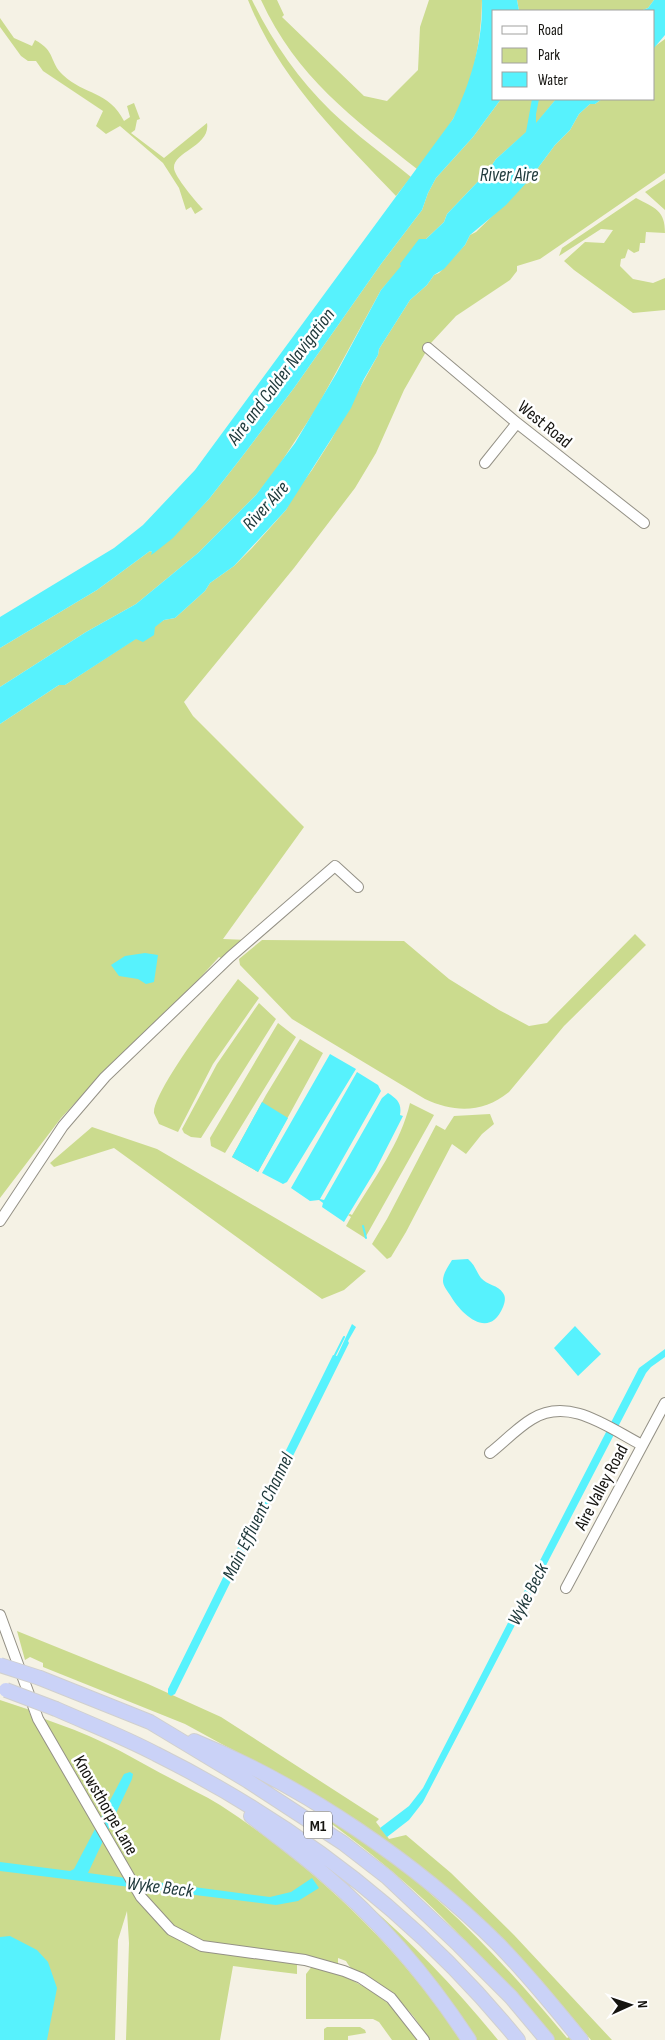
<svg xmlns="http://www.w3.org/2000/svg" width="665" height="2040" font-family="'Sofia Sans Condensed',sans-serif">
<rect width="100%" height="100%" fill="#f5f2e5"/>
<path fill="#cbdb8e" d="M 248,0 L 252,0 C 272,41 298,79 331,111 C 356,135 384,155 411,177 L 396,196 C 338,135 280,80 248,0 Z
M 261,0 L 277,0 L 284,15 L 282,17 L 364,96 L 387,101 L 418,70 L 420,27 L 429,0 L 482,0 C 481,41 474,83 453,119 C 443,136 429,152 417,169 C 352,117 297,78 261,0 Z
M 517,0 L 654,0 L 648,8 L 640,11 L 519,11 Z
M 0,18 L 14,38 L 32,46 L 35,40 C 56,51 49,62 63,75 C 84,95 109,91 124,121 L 130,117 L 127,106 L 134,103 L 140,119 L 137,120 L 135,130 L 131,133 L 164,158 L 207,123 C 211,146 173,152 174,168 C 174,176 197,203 203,209 L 195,214 L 191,207 L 186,210 L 179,188 L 163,163 L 120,126 L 106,134 L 96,126 L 103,111 L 43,71 L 36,61 L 28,61 L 21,56 L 0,27 Z
M 665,39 L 665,173 L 540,259 L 517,266 L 517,271 L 510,280 L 456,316 L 431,343 L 404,390 L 376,453 L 355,488 L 294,568 L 184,702 L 193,716 L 304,827 L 223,939 L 248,940 L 223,959 L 219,957 L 178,1002 L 117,1058 L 61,1118 L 0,1198 L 0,724 L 59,685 L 65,685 L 164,620 L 175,618 L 205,591 L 210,583 L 234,566 L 252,548 L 286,510 L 293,496 L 312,470 L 331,440 L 378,355 L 379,349 L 410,300 L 427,285 L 434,275 L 439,273 L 465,245 L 470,235 L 476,232 L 529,180 L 555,145 L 570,130 L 579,114 L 590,104 L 595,104 L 602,99 L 654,99 L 654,47 Z
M 501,99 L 556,99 L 537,123 L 496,159 L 488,171 L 447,214 L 444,222 L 426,239 L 381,290 L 316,409 L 276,470 L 256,495 L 198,553 L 136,604 L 86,632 L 0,687 L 0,648 L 97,590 L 150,551 L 152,552 L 173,537 L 209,499 L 241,458 L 294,388 L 381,264 L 422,210 L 428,193 L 436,178 L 473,137 Z
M 665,179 L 665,210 L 645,192 Z
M 636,198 C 655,208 665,210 665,233 L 646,232 L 645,243 L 640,243 L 639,251 L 634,253 L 628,249 L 625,258 L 621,259 L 620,266 L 633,279 L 653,283 L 665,278 L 665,310 L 633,313 L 574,270 L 564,261 L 585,242 L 604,243 L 613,230 L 601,229 L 559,256 L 562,248 Z
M 635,934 L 646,945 L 564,1026 L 509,1092 C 483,1113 455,1113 425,1099 L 292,1019 L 240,965 L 239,959 L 262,940 L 404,941 L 449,979 L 499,1010 L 529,1026 L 547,1023 Z
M 238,979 L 259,998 L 213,1064 L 178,1132 L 159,1124 C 158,1121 155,1116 154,1113 C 152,1092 223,1000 238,979 Z
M 259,1003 L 276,1019 L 201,1138 L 191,1137 L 184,1133 L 182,1129 L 217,1064 Z
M 278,1023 L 296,1037 L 225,1153 L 211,1146 L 210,1138 Z
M 300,1039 L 323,1053 L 258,1172 L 232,1157 L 266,1095 Z
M 410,1103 L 434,1115 L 365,1238 L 346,1226 L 351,1217 L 348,1215 L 350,1214 L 352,1215 C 373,1180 401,1143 410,1103 Z
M 490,1114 L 494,1124 L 482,1134 L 466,1154 L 452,1144 L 406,1232 L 391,1257 L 387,1259 L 372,1244 L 387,1219 L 436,1125 L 445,1130 L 454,1116 Z
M 92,1127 L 157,1149 L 366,1271 L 344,1290 L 322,1299 L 114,1148 L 54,1167 L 50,1163 Z
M 17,1631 L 148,1684 L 221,1717 L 379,1819 L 376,1822 L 389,1839 L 406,1835 L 451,1873 L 514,1935 L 612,2040 L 591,2040 L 540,1979 L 492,1929 L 291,1782 L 185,1724 L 43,1667 L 43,1663 L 30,1657 L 25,1660 Z
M 0,1700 L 30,1710 L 29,1713 C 49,1721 69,1727 89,1736 C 117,1748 143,1764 170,1778 C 186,1787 204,1795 220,1805 C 312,1865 401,1948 460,2040 L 429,2040 C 419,2022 406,2005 389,1992 C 375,1981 355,1978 346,1961 L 338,1958 L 338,1964 L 297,1963 L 297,1974 L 233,1966 L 220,2040 L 126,2040 L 129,1943 L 127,1911 L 118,1940 L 115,2040 L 0,2040 Z
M 301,1801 C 323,1815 345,1828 365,1842 C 443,1896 507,1966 567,2038 L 569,2037 L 571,2040 L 551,2040 C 503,1981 453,1923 395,1874 C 365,1848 333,1825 301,1801 Z
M 306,1855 C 326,1871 347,1887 366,1903 C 414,1944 458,1991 498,2040 L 473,2040 L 466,2028 Z
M 313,1965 C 343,1975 372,1987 395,2010 C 404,2019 411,2030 419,2040 L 392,2040 L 379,2022 L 373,2019 L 306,2019 L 306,1974 Z
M 327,2027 L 360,2027 L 365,2030 L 366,2033 L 348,2036 L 348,2040 L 324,2040 L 324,2029 Z"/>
<path fill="#57f2fd" d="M 482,0 L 517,0 L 519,11 L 494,11 L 494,99 L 501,99 L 473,137 L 436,178 L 428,193 L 422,210 L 381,264 L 294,388 L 241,458 L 209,499 L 173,538 L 154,553 L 151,555 L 152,552 L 150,551 L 97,590 L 0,648 L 0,617 L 114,548 L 143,525 L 195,470 L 453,119 C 471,82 483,41 482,0 Z
M 654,0 L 665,0 L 665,35 L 654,48 L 654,11 L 640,11 L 648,8 Z
M 532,99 L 539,99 L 536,114 L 536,123 L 556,99 L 602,99 L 595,104 L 590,104 L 579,114 L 570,130 L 555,145 L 529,180 L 506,205 L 470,235 L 465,245 L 444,269 L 434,275 L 427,285 L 410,300 L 379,349 L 378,355 L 364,379 L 351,408 L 286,510 L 234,566 L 210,583 L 205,591 L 175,618 L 164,620 L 155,627 L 154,635 L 143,642 L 136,639 L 65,685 L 59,685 L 0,724 L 0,687 L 86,632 L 136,604 L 198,553 L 256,495 L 295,443 L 336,374 L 381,290 L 401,266 L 400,264 L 419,239 L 426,239 L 444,222 L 447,214 L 488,171 L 496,159 L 526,132 Z
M 145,953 L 158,955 L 154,982 L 146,984 L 138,979 L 119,976 L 111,965 L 125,956 Z
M 330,1054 L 356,1069 L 287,1182 L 283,1184 L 262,1173 Z
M 357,1072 L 378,1085 L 381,1091 L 320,1199 L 324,1200 L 382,1098 L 388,1093 C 397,1099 402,1103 400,1115 L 403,1116 L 375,1171 L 344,1222 L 322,1207 L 323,1203 L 319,1200 L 310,1201 L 291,1188 Z
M 262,1102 L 288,1118 L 258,1172 L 232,1157 Z
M 468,1259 C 475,1265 476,1271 481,1278 C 487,1285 498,1285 503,1293 C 506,1297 505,1302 503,1307 C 489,1341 461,1314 450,1295 C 447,1290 443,1286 443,1281 C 443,1273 448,1267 452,1260 Z
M 352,1324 L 356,1327 L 348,1341 L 349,1343 L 175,1694 L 171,1696 L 168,1694 L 168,1689 L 333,1355 L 337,1356 Z
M 575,1326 L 601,1354 L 578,1376 L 554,1348 Z
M 665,1349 L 665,1357 L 651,1367 L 646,1373 L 423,1802 L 409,1820 L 387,1837 L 380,1828 L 409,1806 L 423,1788 L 639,1368 Z
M 130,1772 L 133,1774 L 132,1779 L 88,1873 L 270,1897 L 291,1892 L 312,1878 L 319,1888 L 298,1901 L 276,1905 L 0,1871 L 0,1862 L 70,1871 L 74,1869 L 124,1774 Z
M 10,1936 L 37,1950 L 48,1962 L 57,1988 L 47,2040 L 0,2040 L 0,1937 Z"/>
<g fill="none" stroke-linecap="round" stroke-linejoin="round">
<path stroke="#57f2fd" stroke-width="2" d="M 363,1226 L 366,1238
M 334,1357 L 344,1337"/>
<g stroke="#949186" stroke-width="12">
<path id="minor" d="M 428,348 L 517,423 L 644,523
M 485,463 L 517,423
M 0,1221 L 63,1126 L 105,1077 L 230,957 L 335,866 L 358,887
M 490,1453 C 504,1442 517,1428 532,1419 C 569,1396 609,1428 642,1445
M 566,1588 L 665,1403
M 0,1615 L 38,1719 L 141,1897 L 171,1930 L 202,1946 L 305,1960 L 344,1971 L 361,1978 L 391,1998 L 424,2040"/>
</g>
<g stroke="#d0d0cf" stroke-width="16">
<path id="highway" d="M 40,1678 L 150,1722 L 248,1781 L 343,1843 L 387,1877 L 459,1945 L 511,1997 L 547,2040
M 56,1709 C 90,1724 124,1737 156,1754 C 296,1824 419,1918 518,2040
M 194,1741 C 302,1785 417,1863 499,1945 C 528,1975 555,2008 581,2040
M 251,1816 C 275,1835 300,1853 323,1873 C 379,1920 429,1979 469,2040"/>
</g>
<use href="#minor" stroke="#fff" stroke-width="10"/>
<use href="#highway" stroke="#cad2f7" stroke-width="14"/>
<g stroke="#d0d0cf" stroke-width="16" stroke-linecap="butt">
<path id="highway-bridge" d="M 0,1665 L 40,1678
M 6,1690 L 56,1709"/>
</g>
<use href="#highway-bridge" stroke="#cad2f7" stroke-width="14"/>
</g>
<g text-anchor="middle" stroke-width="5" stroke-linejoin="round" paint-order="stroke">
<rect fill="#fff" stroke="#5b5a58" stroke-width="1" x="304" y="1811.5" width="28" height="27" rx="4"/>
<g font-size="16" font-weight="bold" fill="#151410">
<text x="318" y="1831">M1</text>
</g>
<g font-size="18" fill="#151410" stroke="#fff">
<text transform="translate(545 424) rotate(39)" y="6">West Road</text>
<text transform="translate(601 1487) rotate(-62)" y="6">Aire Valley Road</text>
<text transform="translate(106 1805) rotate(60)" y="6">Knowsthorpe Lane</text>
</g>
<g font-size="19" font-style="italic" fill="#203a3c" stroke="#fff">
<text x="509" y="181">River Aire</text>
<text transform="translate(280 376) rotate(-53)" y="7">Aire and Calder Navigation</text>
<text transform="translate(265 505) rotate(-48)" y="7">River Aire</text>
<text transform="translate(257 1516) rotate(-64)" y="7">Main Effluent Channel</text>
<text transform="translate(527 1594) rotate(-63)" y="7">Wyke Beck</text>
<text transform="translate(160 1886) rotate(7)" y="7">Wyke Beck</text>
</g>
</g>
<rect x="492" y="10" width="162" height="90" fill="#ffffff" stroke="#a1a19f"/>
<rect x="502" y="26" width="25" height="8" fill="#ffffff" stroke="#a1a19f"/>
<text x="538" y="35" font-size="15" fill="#151410">Road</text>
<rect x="502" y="48" width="25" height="15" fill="#cbdb8e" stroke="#a1a19f"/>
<text x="538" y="60" font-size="15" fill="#151410">Park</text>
<rect x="502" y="72" width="25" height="15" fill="#57f2fd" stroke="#a1a19f"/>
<text x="538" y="85" font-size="15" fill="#151410">Water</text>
<g transform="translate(630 2005) rotate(87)" stroke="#ffffff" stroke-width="4" paint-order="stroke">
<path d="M0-4L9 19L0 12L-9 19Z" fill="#151410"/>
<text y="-8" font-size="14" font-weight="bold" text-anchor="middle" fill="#151410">N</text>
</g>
</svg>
